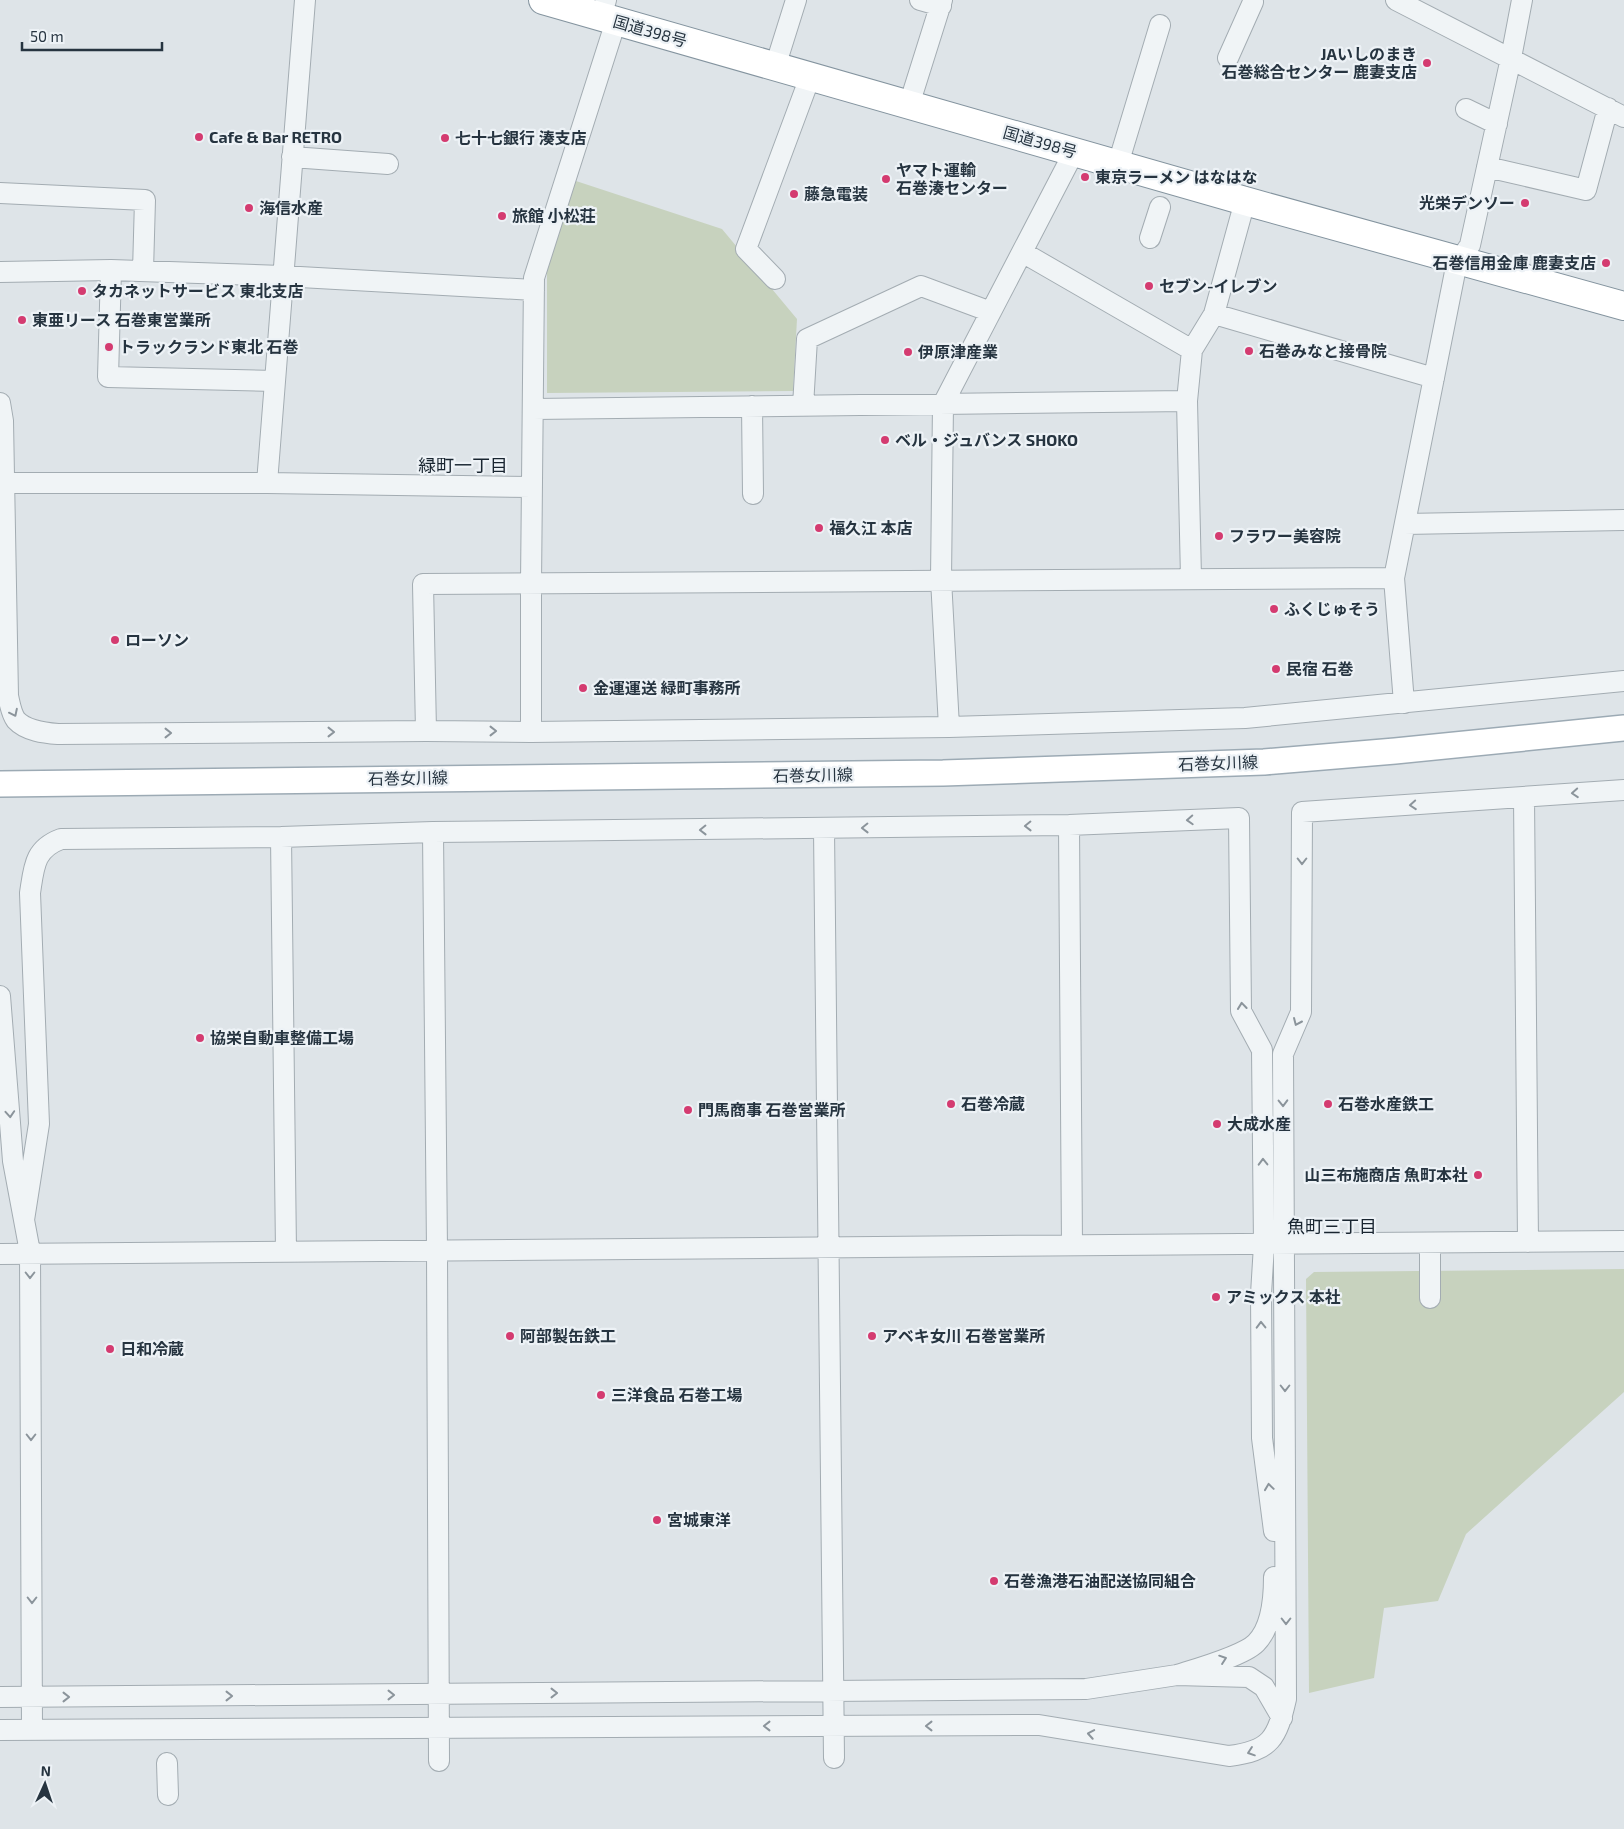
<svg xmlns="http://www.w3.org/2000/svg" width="1624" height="1829" font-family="'Exo 2','Noto Sans JP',sans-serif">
<rect width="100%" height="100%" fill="#dee4e8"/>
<path fill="#c7d2be" d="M 576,181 L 722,229 L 797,319 L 793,391 L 547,393 L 547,259 Z
M 1624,1269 L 1624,1392 L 1466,1534 L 1438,1601 L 1384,1608 L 1374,1678 L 1309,1693 L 1306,1279 L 1314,1272 Z"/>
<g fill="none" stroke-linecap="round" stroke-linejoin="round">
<g stroke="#a3acb2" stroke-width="22">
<path id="minor" d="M 920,0 L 941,6
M 1396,0 L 1624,117
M 601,17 L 606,0
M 1228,58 L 1253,2
M 775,67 L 796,0
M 909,105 L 942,0
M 1466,109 L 1497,124
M 292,157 L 388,164
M 1118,164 L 1160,25
M 1487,167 L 1586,190 L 1608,108
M 0,193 L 145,200 L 143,271
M 1150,238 L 1160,207
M 1022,252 L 1192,350
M 111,270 L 108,377 L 275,381
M 0,272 L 111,270 L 282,276 L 534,290
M 775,279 L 746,249 L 810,77
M 1214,314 L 1434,378
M 0,403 L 3,421 L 8,696 C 10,704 11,713 16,720 C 26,731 45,733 58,734 L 426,731 L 531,732 L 949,727 L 1245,718 L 1624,681
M 752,406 L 753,494
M 803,406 L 807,339 L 921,286 L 991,312
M 534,409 L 1187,401
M 4,483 L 267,483 L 532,487
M 267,483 L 305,0
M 1405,524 L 1624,520
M 1191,578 L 1187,401 L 1192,350 L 1214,314 L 1245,201
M 1404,703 L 1394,578 L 1455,272 L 1460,260 L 1470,245 L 1511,58 L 1522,0
M 949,727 L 941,579 L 943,404 L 1074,152
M 426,731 L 423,584 L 1394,578
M 531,732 L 531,584 L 534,278 L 616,21
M 1524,797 L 1528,1242
M 1069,825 L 1072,1245
M 824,829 L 834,1758
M 433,832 L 437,1250 L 439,1761
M 281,837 L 286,1251
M 0,996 L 13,1161 L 30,1252 L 32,1730
M 24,1220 L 39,1124 L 30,893 C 34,867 34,849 61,839 L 281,837 L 433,832 L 1069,825 L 1239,818 L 1241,1011 L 1262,1050 L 1264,1245 L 1261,1294 L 1262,1438 L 1274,1531
M 1430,1243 L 1430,1298
M 0,1254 L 1624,1241
M 1177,1675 C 1196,1669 1243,1656 1256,1643 C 1271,1628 1274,1598 1274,1577
M 0,1697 L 1086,1689 L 1177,1675 L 1249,1677 L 1264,1687 L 1282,1718
M 0,1730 L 1039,1725 L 1229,1756 C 1271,1751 1277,1738 1286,1699 L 1283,1054 L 1301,1012 L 1302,812 L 1624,790
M 167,1763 L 168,1795"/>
</g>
<g stroke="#9caab4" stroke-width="28">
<path id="major" d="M 0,784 L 943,773 L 1264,762 L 1395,751 L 1624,728"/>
</g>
<g stroke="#84949f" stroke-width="30">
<path id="highway" d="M 543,0 L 1245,201 L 1624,306"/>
</g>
<use href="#minor" stroke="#f0f4f6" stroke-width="20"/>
<use href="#major" stroke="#fff" stroke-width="25"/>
<use href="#highway" stroke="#fff" stroke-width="28"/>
</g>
<defs><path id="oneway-chevron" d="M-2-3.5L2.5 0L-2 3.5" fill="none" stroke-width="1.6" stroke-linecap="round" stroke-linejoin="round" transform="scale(1.25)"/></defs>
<g stroke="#8b949b">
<use href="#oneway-chevron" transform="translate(14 713) rotate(64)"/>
<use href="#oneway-chevron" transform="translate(493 731)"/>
<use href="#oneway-chevron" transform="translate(331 732)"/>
<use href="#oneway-chevron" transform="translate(168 733)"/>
<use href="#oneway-chevron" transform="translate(1575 793) rotate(176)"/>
<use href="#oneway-chevron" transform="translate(1413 805) rotate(176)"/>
<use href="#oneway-chevron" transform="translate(1190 820) rotate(177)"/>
<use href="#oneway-chevron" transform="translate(1028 826) rotate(179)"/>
<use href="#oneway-chevron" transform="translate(865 828) rotate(179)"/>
<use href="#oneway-chevron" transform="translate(703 830) rotate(179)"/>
<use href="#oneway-chevron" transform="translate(1302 861) rotate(90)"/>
<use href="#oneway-chevron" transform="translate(1242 1006) rotate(-96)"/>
<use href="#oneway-chevron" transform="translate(1297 1022) rotate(114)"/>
<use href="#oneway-chevron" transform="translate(1283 1103) rotate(89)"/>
<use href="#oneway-chevron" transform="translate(10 1114) rotate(86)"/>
<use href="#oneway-chevron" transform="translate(1263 1162) rotate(-91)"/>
<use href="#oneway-chevron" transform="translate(30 1275) rotate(90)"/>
<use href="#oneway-chevron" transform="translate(1261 1325) rotate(-91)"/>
<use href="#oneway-chevron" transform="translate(1285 1388) rotate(90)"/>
<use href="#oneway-chevron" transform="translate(31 1437) rotate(90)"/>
<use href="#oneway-chevron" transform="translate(1269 1487) rotate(-98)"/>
<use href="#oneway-chevron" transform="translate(32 1600) rotate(90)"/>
<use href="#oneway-chevron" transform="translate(1286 1621) rotate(90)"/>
<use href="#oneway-chevron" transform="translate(1223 1659) rotate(-19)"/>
<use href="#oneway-chevron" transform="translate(554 1693)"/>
<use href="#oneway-chevron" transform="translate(391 1695)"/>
<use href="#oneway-chevron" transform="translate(229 1696)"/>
<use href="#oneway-chevron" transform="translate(66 1697)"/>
<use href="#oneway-chevron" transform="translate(767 1726) rotate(180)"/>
<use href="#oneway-chevron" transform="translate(929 1726) rotate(180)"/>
<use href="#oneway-chevron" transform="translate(1091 1734) rotate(-170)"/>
<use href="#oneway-chevron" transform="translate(1251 1752) rotate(161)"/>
</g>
<g fill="#d43b70" stroke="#edf2f6" stroke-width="2">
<circle cx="1427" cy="63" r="5"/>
<circle cx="199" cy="137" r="5"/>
<circle cx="445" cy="138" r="5"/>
<circle cx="1085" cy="177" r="5"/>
<circle cx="886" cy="179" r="5"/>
<circle cx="794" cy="194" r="5"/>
<circle cx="1525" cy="203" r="5"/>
<circle cx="249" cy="208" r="5"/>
<circle cx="502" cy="216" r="5"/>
<circle cx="1606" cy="263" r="5"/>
<circle cx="1149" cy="286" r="5"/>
<circle cx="82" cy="291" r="5"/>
<circle cx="22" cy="320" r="5"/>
<circle cx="109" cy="347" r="5"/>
<circle cx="1249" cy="351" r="5"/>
<circle cx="908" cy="352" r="5"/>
<circle cx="885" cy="440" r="5"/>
<circle cx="819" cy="528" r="5"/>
<circle cx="1219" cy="536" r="5"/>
<circle cx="1274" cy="609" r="5"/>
<circle cx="115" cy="640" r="5"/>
<circle cx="1276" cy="669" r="5"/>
<circle cx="583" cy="688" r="5"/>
<circle cx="200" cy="1038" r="5"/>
<circle cx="951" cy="1104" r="5"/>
<circle cx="1328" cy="1104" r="5"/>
<circle cx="688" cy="1110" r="5"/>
<circle cx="1217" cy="1124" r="5"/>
<circle cx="1478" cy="1175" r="5"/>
<circle cx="1216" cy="1297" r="5"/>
<circle cx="510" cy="1336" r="5"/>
<circle cx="872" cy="1336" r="5"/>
<circle cx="110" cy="1349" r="5"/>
<circle cx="601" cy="1395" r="5"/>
<circle cx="657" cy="1520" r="5"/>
<circle cx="994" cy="1581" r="5"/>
</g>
<g text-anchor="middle" stroke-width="4.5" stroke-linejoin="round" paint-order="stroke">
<g font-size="16" fill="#263440" stroke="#edf2f6">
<text transform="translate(650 31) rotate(16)" y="6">国道398号</text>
<text transform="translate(1040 142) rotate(16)" y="6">国道398号</text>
<text transform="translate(1218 763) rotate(-2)" y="6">石巻女川線</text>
<text transform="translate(813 775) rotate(-1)" y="6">石巻女川線</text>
<text transform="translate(408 778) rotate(-1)" y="6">石巻女川線</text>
</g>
<g font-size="16" font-weight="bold" fill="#263440" stroke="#edf2f6" text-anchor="start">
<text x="1417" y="60" text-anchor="end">JAいしのまき<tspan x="1417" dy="18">石巻総合センター 鹿妻支店</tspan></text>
<text x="209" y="143">Cafe &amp; Bar RETRO</text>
<text x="455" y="144">七十七銀行 湊支店</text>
<text x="896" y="176">ヤマト運輸<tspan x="896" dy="18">石巻湊センター</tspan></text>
<text x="1095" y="183">東京ラーメン はなはな</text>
<text x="804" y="200">藤急電装</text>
<text x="1515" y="209" text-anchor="end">光栄デンソー</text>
<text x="259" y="214">海信水産</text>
<text x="512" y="222">旅館 小松荘</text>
<text x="1596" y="269" text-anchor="end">石巻信用金庫 鹿妻支店</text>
<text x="1159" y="292">セブン-イレブン</text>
<text x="92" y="297">タカネットサービス 東北支店</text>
<text x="32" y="326">東亜リース 石巻東営業所</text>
<text x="119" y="353">トラックランド東北 石巻</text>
<text x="1259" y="357">石巻みなと接骨院</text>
<text x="918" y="358">伊原津産業</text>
<text x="895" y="446">ベル・ジュバンス SHOKO</text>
<text x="829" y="534">福久江 本店</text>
<text x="1229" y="542">フラワー美容院</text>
<text x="1284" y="615">ふくじゅそう</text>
<text x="125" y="646">ローソン</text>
<text x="1286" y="675">民宿 石巻</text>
<text x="593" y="694">金運運送 緑町事務所</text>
<text x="210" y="1044">協栄自動車整備工場</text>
<text x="961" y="1110">石巻冷蔵</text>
<text x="1338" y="1110">石巻水産鉄工</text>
<text x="698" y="1116">門馬商事 石巻営業所</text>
<text x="1227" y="1130">大成水産</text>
<text x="1468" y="1181" text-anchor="end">山三布施商店 魚町本社</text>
<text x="1226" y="1303">アミックス 本社</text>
<text x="520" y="1342">阿部製缶鉄工</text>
<text x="882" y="1342">アベキ女川 石巻営業所</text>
<text x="120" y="1355">日和冷蔵</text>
<text x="611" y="1401">三洋食品 石巻工場</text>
<text x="667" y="1526">宮城東洋</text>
<text x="1004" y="1587">石巻漁港石油配送協同組合</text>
</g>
<g font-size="18" fill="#192530" stroke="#edf2f6">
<text x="463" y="472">緑町一丁目</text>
<text x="1332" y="1233">魚町三丁目</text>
</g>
</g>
<g transform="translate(45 1784) rotate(3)" stroke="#edf2f6" stroke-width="4" paint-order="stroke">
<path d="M0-4L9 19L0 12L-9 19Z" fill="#263440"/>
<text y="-8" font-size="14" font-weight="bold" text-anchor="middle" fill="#263440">N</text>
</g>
<path d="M22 42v8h140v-8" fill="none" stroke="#263440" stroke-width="2.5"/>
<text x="30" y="42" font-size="15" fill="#263440" stroke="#edf2f6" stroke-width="4" paint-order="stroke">50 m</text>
</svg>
